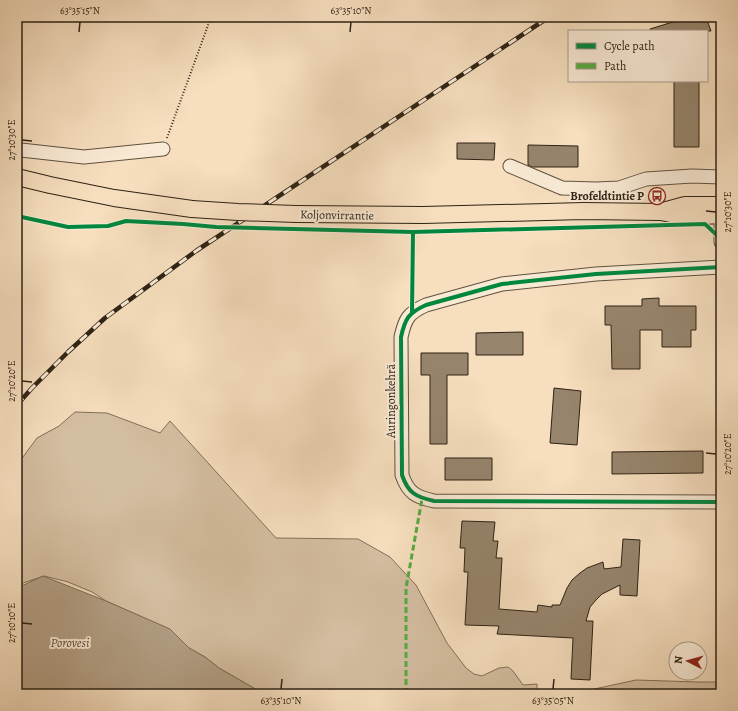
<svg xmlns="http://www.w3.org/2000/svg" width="738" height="711" font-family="Alegreya,serif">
<rect width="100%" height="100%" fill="#f6debe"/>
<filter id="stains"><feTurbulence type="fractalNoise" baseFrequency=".005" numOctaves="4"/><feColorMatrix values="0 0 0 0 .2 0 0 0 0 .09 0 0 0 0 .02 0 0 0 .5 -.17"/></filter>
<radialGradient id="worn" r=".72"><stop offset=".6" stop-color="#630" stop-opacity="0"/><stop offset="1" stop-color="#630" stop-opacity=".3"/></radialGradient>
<path fill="#d4bea1" stroke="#81705a" d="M 75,412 L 107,413 L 160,433 L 170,421 L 276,538 L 358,539 L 390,557 L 416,585 L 447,643 L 466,668 L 474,674 L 482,676 L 499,668 L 508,667 L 513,671 L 523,685 L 537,684 L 537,694 L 264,694 L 219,668 L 205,657 L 189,648 L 169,629 L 106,601 L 92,592 L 68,582 L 44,576 L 17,585 L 17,465 L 37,438 L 59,426 Z
M 636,680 L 698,682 L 721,682 L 721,694 L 571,694 Z"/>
<path fill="#b29e84" stroke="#7d6c57" d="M 43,576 L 106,601 L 170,629 L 189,648 L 205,657 L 219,668 L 264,694 L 17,694 L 17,588 Z"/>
<path fill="#96846c" stroke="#2e2214" d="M 689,17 L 706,17 L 711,31 L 651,31 L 650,29 Z
M 674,81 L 699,81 L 699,147 L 674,147 Z
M 457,143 L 495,143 L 494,160 L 457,159 Z
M 528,145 L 578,146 L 578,167 L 532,167 L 528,165 Z
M 659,298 L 659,306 L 696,306 L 696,330 L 691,330 L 691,347 L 662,347 L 662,330 L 640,330 L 640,369 L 612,369 L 611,325 L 605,325 L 605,306 L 642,306 L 642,299 Z
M 523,332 L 523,355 L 476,355 L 476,333 Z
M 421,353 L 468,353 L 468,375 L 447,375 L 447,444 L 430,444 L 430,375 L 421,375 Z
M 554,388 L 581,391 L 577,445 L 550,443 Z
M 703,451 L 703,473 L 612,474 L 612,452 Z
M 445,458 L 492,458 L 492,480 L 445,480 Z
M 462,521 L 495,522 L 493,541 L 498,541 L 496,558 L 502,558 L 499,609 L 537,612 L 538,605 L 552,607 L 552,605 L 560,605 L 567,588 L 572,580 L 580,573 L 587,568 L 603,562 L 604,569 L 621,567 L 623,539 L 640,540 L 637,596 L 620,595 L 620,585 L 602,594 L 596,600 L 590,607 L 586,621 L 593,621 L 590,680 L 571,679 L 573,638 L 497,634 L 499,626 L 465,625 L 468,572 L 464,572 L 465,548 L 460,548 Z"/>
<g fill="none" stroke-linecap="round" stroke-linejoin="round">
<g stroke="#60513e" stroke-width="15">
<path id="minor" d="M 17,148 L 21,150 L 84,157 L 163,149
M 510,166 L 562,188 L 596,189 L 619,188 L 646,179 L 692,176 L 721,177
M 721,206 L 721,242
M 721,267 L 596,274 L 502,284 L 426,305 C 408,313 405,319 401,337 L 402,475 C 408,493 416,497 434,501 L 721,502"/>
</g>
<g stroke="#2e2214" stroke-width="18">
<path id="major" d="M 17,177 L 50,185 L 114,198 L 192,209
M 663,211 L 685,205 L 717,205
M 296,214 L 423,215 L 584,211 L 661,212 L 685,217 L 721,215"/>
</g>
<path stroke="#2e2214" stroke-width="2" stroke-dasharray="1 2" stroke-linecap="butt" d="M 167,138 L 211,17"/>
<use href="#minor" stroke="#f9ead5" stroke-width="13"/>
<use href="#major" stroke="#f6debe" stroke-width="16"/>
<g stroke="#2e2214" stroke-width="4.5">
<path id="rail" d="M 17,405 L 32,388 L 68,352 L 105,318 L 196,251 L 549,17"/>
</g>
<use href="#rail" stroke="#f9ead5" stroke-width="3" stroke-dasharray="9" stroke-linecap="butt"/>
<g stroke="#2e2214" stroke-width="18" stroke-linecap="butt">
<path id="major-bridge" d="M 192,209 L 238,212 L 296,214"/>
</g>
<use href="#major-bridge" stroke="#f6debe" stroke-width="16"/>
<path stroke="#54aa42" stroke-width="3" stroke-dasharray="6 3" stroke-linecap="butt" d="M 406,694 L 406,588 L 422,499"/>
<g stroke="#f9ead5" stroke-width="6">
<path id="cycleway" d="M 17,216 L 68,227 L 108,226 L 126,221 L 183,224 L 216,227 L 413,232 L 705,224 L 721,239
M 721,267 L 596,274 L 502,284 L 426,305 C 408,313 405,319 401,337 L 402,475 C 408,493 416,497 434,501 L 721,502
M 412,313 L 413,232"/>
</g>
<use href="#cycleway" stroke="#00873e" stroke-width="4"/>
</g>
<path fill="none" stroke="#2e2214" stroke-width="1.5" d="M 79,32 L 80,22M 350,32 L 351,22M 22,140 L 32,141M 706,211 L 716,212M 22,381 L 32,382M 706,453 L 716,454M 22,623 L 32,624M 281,689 L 282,679M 553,689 L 554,679"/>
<defs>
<g id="bus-ring" transform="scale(0.9)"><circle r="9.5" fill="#f9ead5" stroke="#8f2418" stroke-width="1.5"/><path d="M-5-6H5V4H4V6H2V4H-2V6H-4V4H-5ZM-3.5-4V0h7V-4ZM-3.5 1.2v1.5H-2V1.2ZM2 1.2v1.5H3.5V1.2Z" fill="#8f2418"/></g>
</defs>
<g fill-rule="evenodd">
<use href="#bus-ring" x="657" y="196"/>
</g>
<g text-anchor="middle" stroke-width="4" stroke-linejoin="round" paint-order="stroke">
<g font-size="12" font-weight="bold" fill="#2e2214" stroke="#f9ead5" text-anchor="end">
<text x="644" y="200">Brofeldtintie P</text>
</g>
<g font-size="12" fill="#2e2214" stroke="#f9ead5">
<text transform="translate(337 215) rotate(1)" y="4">Koljonvirrantie</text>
<text transform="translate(391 401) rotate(-90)" y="4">Auringonkehrä</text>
</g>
<g font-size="13" font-style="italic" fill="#5c4d3b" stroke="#f9ead5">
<text x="70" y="647">Porovesi</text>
</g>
</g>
<rect width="738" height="711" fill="none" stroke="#f6debe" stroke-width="44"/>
<rect x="568" y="30" width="140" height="52" fill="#f9ead5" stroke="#a89a88"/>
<rect x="576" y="43" width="20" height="6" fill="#00873e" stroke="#a89a88"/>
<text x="604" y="50" font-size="12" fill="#2e2214">Cycle path</text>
<rect x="576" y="63" width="20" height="6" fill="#54aa42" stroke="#a89a88"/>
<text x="604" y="70" font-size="12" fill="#2e2214">Path</text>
<g transform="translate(688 661) rotate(276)"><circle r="19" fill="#f9ead5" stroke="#a89a88"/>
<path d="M0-3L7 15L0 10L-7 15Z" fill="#8f2418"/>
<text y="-6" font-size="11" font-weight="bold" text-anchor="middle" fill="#2e2214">N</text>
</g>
<rect x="22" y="22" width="694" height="667" fill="none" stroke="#2e2214" stroke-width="1.5"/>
<g font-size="10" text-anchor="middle" fill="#2e2214">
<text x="80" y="14">63°35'15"N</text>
<text x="351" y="14">63°35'10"N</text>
<text transform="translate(11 140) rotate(-90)" y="4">27°10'30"E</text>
<text transform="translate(727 212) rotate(-90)" y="4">27°10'30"E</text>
<text transform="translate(11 381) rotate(-90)" y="4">27°10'20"E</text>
<text transform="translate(727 454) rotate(-90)" y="4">27°10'20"E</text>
<text transform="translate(11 623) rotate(-90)" y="4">27°10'10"E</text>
<text x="281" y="704">63°35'10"N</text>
<text x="553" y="704">63°35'05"N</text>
</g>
<rect width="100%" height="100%" filter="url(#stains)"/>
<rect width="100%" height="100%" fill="url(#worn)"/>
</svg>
